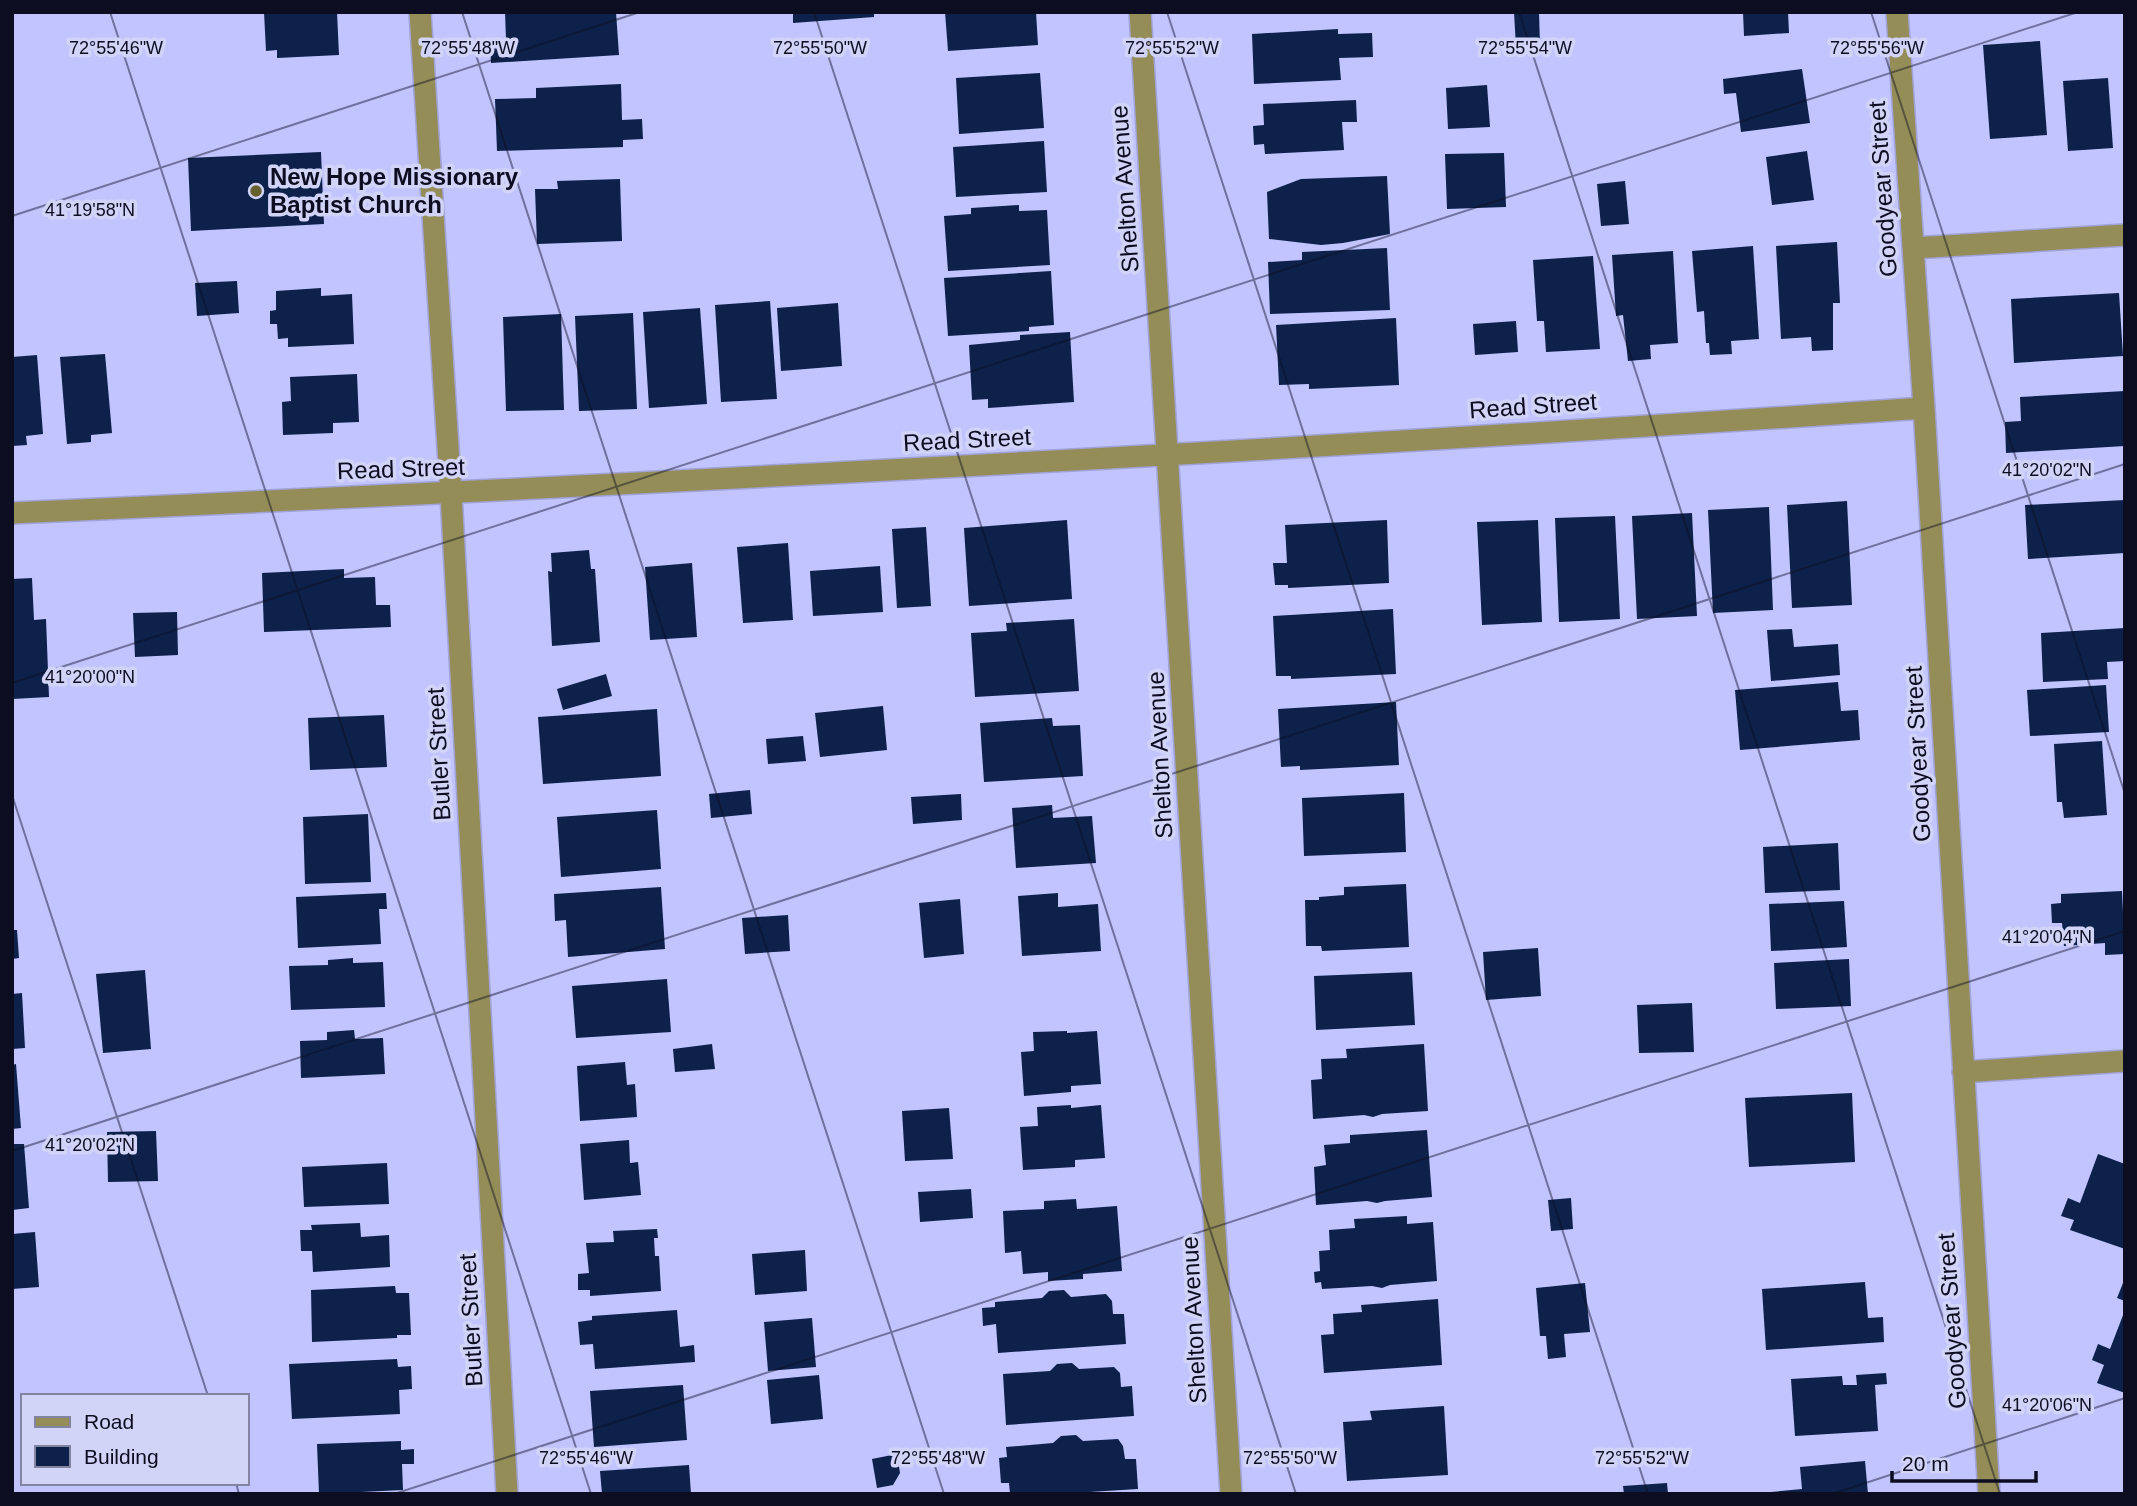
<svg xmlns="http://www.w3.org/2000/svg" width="2137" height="1506" font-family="Helvetica,sans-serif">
<rect width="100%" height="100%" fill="#c1c4fe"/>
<path fill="#0d214a" d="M 264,12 L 337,12 L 339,55 L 277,58 L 277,50 L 266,51 Z
M 505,12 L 616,12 L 619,55 L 491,63 L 490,40 L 506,39 Z
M 793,12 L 874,12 L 874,17 L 793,23 Z
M 945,12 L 1036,12 L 1038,45 L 948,51 Z
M 1514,12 L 1539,12 L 1540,46 L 1516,47 Z
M 1743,12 L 1788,12 L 1789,33 L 1744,36 Z
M 1338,29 L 1338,34 L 1372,33 L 1373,57 L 1339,58 L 1341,80 L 1254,84 L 1252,34 Z
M 2040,41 L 2047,135 L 1990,139 L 1983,45 Z
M 1802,69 L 1810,123 L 1741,132 L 1736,93 L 1724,94 L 1723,79 Z
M 1040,73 L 1044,128 L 959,134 L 956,78 Z
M 2108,78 L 2113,148 L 2068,151 L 2063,81 Z
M 621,84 L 622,120 L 642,119 L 643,139 L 623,140 L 623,147 L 497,151 L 495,99 L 536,98 L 536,88 Z
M 1487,85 L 1490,127 L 1448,129 L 1446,88 Z
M 1356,100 L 1357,122 L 1342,122 L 1344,150 L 1265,154 L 1264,144 L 1254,145 L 1253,126 L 1264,125 L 1263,104 Z
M 1044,141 L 1047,192 L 956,197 L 953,147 Z
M 1807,151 L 1814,200 L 1772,205 L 1766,157 Z
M 321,152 L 324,224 L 191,231 L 188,158 Z
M 1504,153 L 1506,207 L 1447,209 L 1445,154 Z
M 1387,176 L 1390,234 L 1343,243 L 1321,245 L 1269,239 L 1267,192 L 1301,179 Z
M 620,179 L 622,241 L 537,244 L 535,189 L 558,189 L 557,181 Z
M 1625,181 L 1629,224 L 1601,226 L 1597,184 Z
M 1019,205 L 1019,211 L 1047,210 L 1050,265 L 948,271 L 944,216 L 971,214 L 971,208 Z
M 1837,242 L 1840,303 L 1833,303 L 1833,350 L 1812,351 L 1811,337 L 1781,339 L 1776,246 Z
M 1753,246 L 1759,339 L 1731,341 L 1732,354 L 1710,355 L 1709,343 L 1706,343 L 1704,311 L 1697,312 L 1692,251 Z
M 1387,248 L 1390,310 L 1270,314 L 1268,262 L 1302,260 L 1302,252 Z
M 1673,251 L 1678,343 L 1650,345 L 1651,359 L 1628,361 L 1623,315 L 1616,316 L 1612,255 Z
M 1593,256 L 1600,349 L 1546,352 L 1544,321 L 1537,321 L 1533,260 Z
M 1051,271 L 1054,325 L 1029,327 L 1029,331 L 948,336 L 944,278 Z
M 237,281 L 239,313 L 197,316 L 195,283 Z
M 321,288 L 321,296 L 352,294 L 354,344 L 288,347 L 288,338 L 278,339 L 277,324 L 270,324 L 270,311 L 276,310 L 276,291 Z
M 2119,293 L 2123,356 L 2014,363 L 2011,299 Z
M 770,301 L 777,399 L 721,402 L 715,305 Z
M 838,303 L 842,366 L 781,371 L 777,308 Z
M 700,308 L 707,404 L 649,408 L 643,312 Z
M 633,313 L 637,409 L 579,411 L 575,316 Z
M 561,314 L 564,410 L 506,411 L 503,317 Z
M 1396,318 L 1399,385 L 1309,389 L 1309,384 L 1279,385 L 1276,325 Z
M 1516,321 L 1518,352 L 1475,355 L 1473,324 Z
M 1070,332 L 1074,402 L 988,408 L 988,399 L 972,400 L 969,345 L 1020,340 L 1020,335 Z
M 105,354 L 112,433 L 91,435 L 91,442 L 67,444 L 60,357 Z
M 37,355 L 43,434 L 26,436 L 27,445 L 12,446 L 12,357 Z
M 357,374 L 359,422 L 333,423 L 333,433 L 283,435 L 282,402 L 291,401 L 290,377 Z
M 2125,391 L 2125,446 L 2006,453 L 2005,422 L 2021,421 L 2020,397 Z
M 2125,500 L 2125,553 L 2028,559 L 2025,505 Z
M 1847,501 L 1852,605 L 1792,608 L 1787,505 Z
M 1769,507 L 1773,610 L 1713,613 L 1708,510 Z
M 1692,513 L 1697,616 L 1637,619 L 1632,516 Z
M 1615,516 L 1620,619 L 1559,622 L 1555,518 Z
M 1067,520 L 1072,599 L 969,606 L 964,528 Z
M 1387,520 L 1389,583 L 1288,588 L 1288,585 L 1275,585 L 1273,563 L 1287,563 L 1285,525 Z
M 1538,520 L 1542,622 L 1482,625 L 1477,522 Z
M 926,527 L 931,606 L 897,608 L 892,529 Z
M 788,543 L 793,620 L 743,623 L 737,547 Z
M 589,550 L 591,569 L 595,569 L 600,642 L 552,646 L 548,571 L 552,572 L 551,553 Z
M 692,563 L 697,637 L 650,640 L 645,567 Z
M 880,566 L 883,612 L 813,616 L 810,571 Z
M 344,569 L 344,578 L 375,577 L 376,605 L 390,605 L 391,627 L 264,632 L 262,573 Z
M 32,578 L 34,620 L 46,619 L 49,697 L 12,699 L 12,579 Z
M 1393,609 L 1396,674 L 1291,679 L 1291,676 L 1276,676 L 1273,616 Z
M 177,612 L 178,655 L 135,657 L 133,613 Z
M 1074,619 L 1079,691 L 975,697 L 971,633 L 1007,631 L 1006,623 Z
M 2125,628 L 2125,661 L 2107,662 L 2108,679 L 2043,682 L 2041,633 Z
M 1792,629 L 1794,647 L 1838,644 L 1840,675 L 1771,681 L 1767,630 Z
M 606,674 L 612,696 L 563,710 L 557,689 Z
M 1838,682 L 1841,711 L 1858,710 L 1860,740 L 1740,750 L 1735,690 Z
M 2106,685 L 2109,732 L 2030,736 L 2027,690 Z
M 1396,702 L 1399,765 L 1300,770 L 1300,766 L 1281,767 L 1278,709 Z
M 883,706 L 887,750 L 820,757 L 815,713 Z
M 657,709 L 661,776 L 543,784 L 538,717 Z
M 384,715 L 387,767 L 310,770 L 308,718 Z
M 1052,718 L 1053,726 L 1080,725 L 1083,776 L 984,782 L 980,723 Z
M 803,736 L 806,761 L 768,764 L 766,739 Z
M 2102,741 L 2107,815 L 2064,818 L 2062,802 L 2057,802 L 2054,744 Z
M 750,790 L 752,814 L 711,818 L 709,794 Z
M 1404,793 L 1406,852 L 1304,856 L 1302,798 Z
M 961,794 L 962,820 L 913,824 L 911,797 Z
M 1052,805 L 1053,818 L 1092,816 L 1096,863 L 1016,868 L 1012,808 Z
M 657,810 L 661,869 L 561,877 L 557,817 Z
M 368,814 L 371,882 L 305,884 L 303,817 Z
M 1838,843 L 1840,890 L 1765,893 L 1763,847 Z
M 1406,884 L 1409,947 L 1322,951 L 1321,946 L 1306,946 L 1305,900 L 1319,900 L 1319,897 L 1344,895 L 1344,887 Z
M 661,887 L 665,949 L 568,957 L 566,920 L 555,921 L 554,894 Z
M 2122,891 L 2125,954 L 2105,955 L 2105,943 L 2064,946 L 2062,923 L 2052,923 L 2051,904 L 2061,903 L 2061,894 Z
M 386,893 L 387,909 L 379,909 L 381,944 L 298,948 L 296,897 Z
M 1058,893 L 1058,907 L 1098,904 L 1101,951 L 1022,956 L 1018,896 Z
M 960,899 L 964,954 L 924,958 L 919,903 Z
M 1844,901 L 1847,947 L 1771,951 L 1769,904 Z
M 788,915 L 790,951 L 745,954 L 742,918 Z
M 12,930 L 17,930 L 19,958 L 12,959 Z
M 1538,948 L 1541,996 L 1486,1000 L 1483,952 Z
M 353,958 L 353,963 L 383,962 L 385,1007 L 291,1010 L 289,966 L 328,965 L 328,960 Z
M 1849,959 L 1851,1006 L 1776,1009 L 1774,963 Z
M 145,970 L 151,1049 L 103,1053 L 96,974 Z
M 1412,972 L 1415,1025 L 1316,1030 L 1314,976 Z
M 667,979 L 671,1032 L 576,1038 L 572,986 Z
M 22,993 L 25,1048 L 12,1049 L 12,994 Z
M 1692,1003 L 1694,1052 L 1639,1053 L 1637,1005 Z
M 354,1030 L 355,1039 L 383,1038 L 385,1074 L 301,1078 L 300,1041 L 327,1040 L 327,1032 Z
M 1067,1031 L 1067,1033 L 1097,1031 L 1101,1084 L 1071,1086 L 1071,1092 L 1024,1096 L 1021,1052 L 1034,1051 L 1033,1032 Z
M 712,1044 L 715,1069 L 675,1072 L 673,1049 Z
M 1424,1044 L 1428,1111 L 1382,1114 L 1373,1117 L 1364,1115 L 1313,1119 L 1311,1080 L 1322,1079 L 1321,1059 L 1347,1058 L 1346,1049 Z
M 625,1062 L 627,1085 L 635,1084 L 637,1117 L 580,1121 L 577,1066 Z
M 16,1064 L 21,1128 L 12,1129 L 12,1065 Z
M 1852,1093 L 1855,1162 L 1749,1167 L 1745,1098 Z
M 1071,1105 L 1071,1108 L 1101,1105 L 1105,1158 L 1075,1160 L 1075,1167 L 1023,1170 L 1020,1127 L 1038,1126 L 1037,1107 Z
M 949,1108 L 953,1159 L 905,1161 L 902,1111 Z
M 1427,1130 L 1432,1197 L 1385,1201 L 1377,1203 L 1367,1201 L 1316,1205 L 1314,1167 L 1326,1165 L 1324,1145 L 1350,1143 L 1350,1135 Z
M 156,1131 L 158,1181 L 108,1182 L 107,1132 Z
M 629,1140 L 630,1163 L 638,1162 L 641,1195 L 584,1200 L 580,1144 Z
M 12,1144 L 24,1144 L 29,1208 L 12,1210 Z
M 2098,1154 L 2125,1164 L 2125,1249 L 2070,1230 L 2074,1220 L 2061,1216 L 2068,1198 L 2080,1203 Z
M 387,1163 L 389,1204 L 304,1207 L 302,1167 Z
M 971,1189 L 973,1218 L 920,1222 L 918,1192 Z
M 1571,1198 L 1573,1229 L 1551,1231 L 1548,1200 Z
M 1076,1199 L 1077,1209 L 1117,1206 L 1122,1271 L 1083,1274 L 1083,1279 L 1048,1281 L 1048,1272 L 1023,1274 L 1021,1251 L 1005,1253 L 1003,1211 L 1044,1209 L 1044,1201 Z
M 1407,1216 L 1407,1224 L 1433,1222 L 1437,1281 L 1390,1285 L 1382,1288 L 1372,1286 L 1322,1289 L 1321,1282 L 1315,1283 L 1314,1272 L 1320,1271 L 1319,1251 L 1330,1250 L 1329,1230 L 1355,1228 L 1354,1219 Z
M 360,1223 L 361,1237 L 389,1235 L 390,1267 L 313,1272 L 312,1251 L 301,1251 L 300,1230 L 312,1230 L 311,1225 Z
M 657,1229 L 658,1238 L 654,1238 L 655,1256 L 659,1256 L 661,1291 L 590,1296 L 590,1290 L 578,1290 L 578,1274 L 589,1273 L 586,1243 L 614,1242 L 613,1231 Z
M 35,1232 L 39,1287 L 12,1289 L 12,1234 Z
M 805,1250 L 807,1291 L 755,1295 L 752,1254 Z
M 2125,1278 L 2125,1301 L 2117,1298 Z
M 1865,1282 L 1868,1318 L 1883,1317 L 1884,1342 L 1766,1350 L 1762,1289 Z
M 1585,1283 L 1590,1332 L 1564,1334 L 1566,1357 L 1548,1359 L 1546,1336 L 1540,1336 L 1536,1288 Z
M 395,1286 L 396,1293 L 409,1293 L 411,1335 L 397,1335 L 397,1338 L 312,1342 L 311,1290 Z
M 1064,1290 L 1071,1297 L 1106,1294 L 1112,1301 L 1113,1314 L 1124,1314 L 1126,1344 L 998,1353 L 996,1324 L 983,1326 L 982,1308 L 995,1307 L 995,1302 L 1042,1298 L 1049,1291 Z
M 1438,1299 L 1442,1365 L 1324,1373 L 1321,1335 L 1334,1334 L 1333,1314 L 1362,1312 L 1361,1305 Z
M 677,1310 L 680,1347 L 694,1345 L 695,1362 L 595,1369 L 593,1344 L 580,1345 L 578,1322 L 592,1320 L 592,1316 Z
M 2125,1310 L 2125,1393 L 2097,1383 L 2104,1365 L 2092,1360 L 2098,1344 L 2110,1349 Z
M 812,1318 L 816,1367 L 768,1371 L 764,1322 Z
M 397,1359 L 398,1367 L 411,1366 L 412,1389 L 399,1390 L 400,1414 L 292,1419 L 289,1364 Z
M 1072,1363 L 1079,1369 L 1114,1367 L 1120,1373 L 1121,1387 L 1132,1386 L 1134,1416 L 1006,1425 L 1003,1374 L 1050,1371 L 1057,1364 Z
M 1886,1373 L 1887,1384 L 1875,1385 L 1878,1431 L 1795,1436 L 1791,1379 L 1842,1376 L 1843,1385 L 1857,1385 L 1856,1375 Z
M 819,1375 L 823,1419 L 771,1424 L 767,1380 Z
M 683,1385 L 687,1440 L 594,1447 L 590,1391 Z
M 1444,1406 L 1448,1475 L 1347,1481 L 1343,1422 L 1372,1420 L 1370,1411 Z
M 1076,1435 L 1083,1441 L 1118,1439 L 1123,1446 L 1125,1459 L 1136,1459 L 1138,1489 L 1057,1494 L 1010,1494 L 1009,1483 L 1001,1483 L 999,1458 L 1007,1457 L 1006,1447 L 1053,1443 L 1061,1436 Z
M 401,1441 L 401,1450 L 414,1449 L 414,1464 L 402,1464 L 403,1490 L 319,1494 L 317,1444 Z
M 897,1454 L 900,1473 L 893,1485 L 877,1488 L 872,1459 Z
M 1865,1461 L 1868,1494 L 1771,1494 L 1771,1492 L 1802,1489 L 1800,1467 Z
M 689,1465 L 691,1494 L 602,1494 L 600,1471 Z
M 1667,1483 L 1668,1494 L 1624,1494 L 1623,1486 Z"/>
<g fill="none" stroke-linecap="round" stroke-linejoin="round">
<g stroke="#a1a3d6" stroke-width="24">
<path id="minor" d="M 420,12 L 451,494 L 507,1494
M 1140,12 L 1231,1494
M 1897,12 L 1924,408 L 1989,1494
M 1914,248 L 2125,235
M 12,513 C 650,484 1288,451 1924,408
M 1963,1072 L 2125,1061"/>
</g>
<use href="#minor" stroke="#948d57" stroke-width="21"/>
</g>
<path fill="none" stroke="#0d0d21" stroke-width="2" stroke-opacity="0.45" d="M 110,12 L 591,1494M 462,12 L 944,1494M 814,12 L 1296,1494M 1167,12 L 1648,1494M 1519,12 L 2000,1494M 1871,12 L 2125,794M 12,216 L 640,12M 12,683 L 2078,12M 12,795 L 208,1396M 12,1151 L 2125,464M 236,1483 L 239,1494M 394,1494 L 2125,931M 1832,1494 L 2125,1398"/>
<circle fill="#67612d" stroke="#d1d3f7" stroke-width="2.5" cx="256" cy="191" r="7"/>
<g text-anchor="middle" stroke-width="7" stroke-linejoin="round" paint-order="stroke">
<g font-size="24" font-weight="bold" fill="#0d0d21" stroke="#d1d3f7" text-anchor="start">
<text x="270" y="185">New Hope Missionary<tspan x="270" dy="28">Baptist Church</tspan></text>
</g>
<g font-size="24" fill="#0d0d21" stroke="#d1d3f7">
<text transform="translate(1125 189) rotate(-94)" y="8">Shelton Avenue</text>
<text transform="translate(1883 189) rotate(-94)" y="8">Goodyear Street</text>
<text transform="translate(1533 406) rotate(-4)" y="8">Read Street</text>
<text transform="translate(967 440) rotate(-3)" y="8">Read Street</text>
<text transform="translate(401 469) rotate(-2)" y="8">Read Street</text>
<text transform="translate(439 754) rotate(-93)" y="8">Butler Street</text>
<text transform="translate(1918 754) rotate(-93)" y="8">Goodyear Street</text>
<text transform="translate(1160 755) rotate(-93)" y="8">Shelton Avenue</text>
<text transform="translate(471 1320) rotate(-93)" y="8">Butler Street</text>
<text transform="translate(1194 1320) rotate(-93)" y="8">Shelton Avenue</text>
<text transform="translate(1952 1321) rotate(-94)" y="8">Goodyear Street</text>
</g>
</g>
<g font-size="18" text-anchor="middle" fill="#0d0d21" stroke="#d1d3f7" stroke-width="7" stroke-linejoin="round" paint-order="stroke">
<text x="116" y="54">72°55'46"W</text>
<text x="468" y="54">72°55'48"W</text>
<text x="820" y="54">72°55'50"W</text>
<text x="1172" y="54">72°55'52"W</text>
<text x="1525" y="54">72°55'54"W</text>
<text x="1877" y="54">72°55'56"W</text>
<text x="90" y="216">41°19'58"N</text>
<text x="2047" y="476">41°20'02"N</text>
<text x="90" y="683">41°20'00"N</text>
<text x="2047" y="943">41°20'04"N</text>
<text x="90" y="1151">41°20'02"N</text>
<text x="2047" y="1411">41°20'06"N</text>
<text x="586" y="1464">72°55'46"W</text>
<text x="938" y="1464">72°55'48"W</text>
<text x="1290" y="1464">72°55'50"W</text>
<text x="1642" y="1464">72°55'52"W</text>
</g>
<rect width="2137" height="1506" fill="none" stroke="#0d0d21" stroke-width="28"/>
<rect x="21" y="1394" width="228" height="91" fill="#d1d3f7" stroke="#8384a1" stroke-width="2"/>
<rect x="35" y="1417" width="35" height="10" fill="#948d57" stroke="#8384a1" stroke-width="2"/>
<text x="84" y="1429" font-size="21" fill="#0d0d21">Road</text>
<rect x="35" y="1446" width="35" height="21" fill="#0d214a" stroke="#8384a1" stroke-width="2"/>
<text x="84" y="1464" font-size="21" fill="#0d0d21">Building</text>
<path d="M1892 1471v10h144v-10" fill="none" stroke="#0d0d21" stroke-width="3.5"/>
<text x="1902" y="1471" font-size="21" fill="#0d0d21" stroke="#d1d3f7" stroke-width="5" paint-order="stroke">20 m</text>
</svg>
